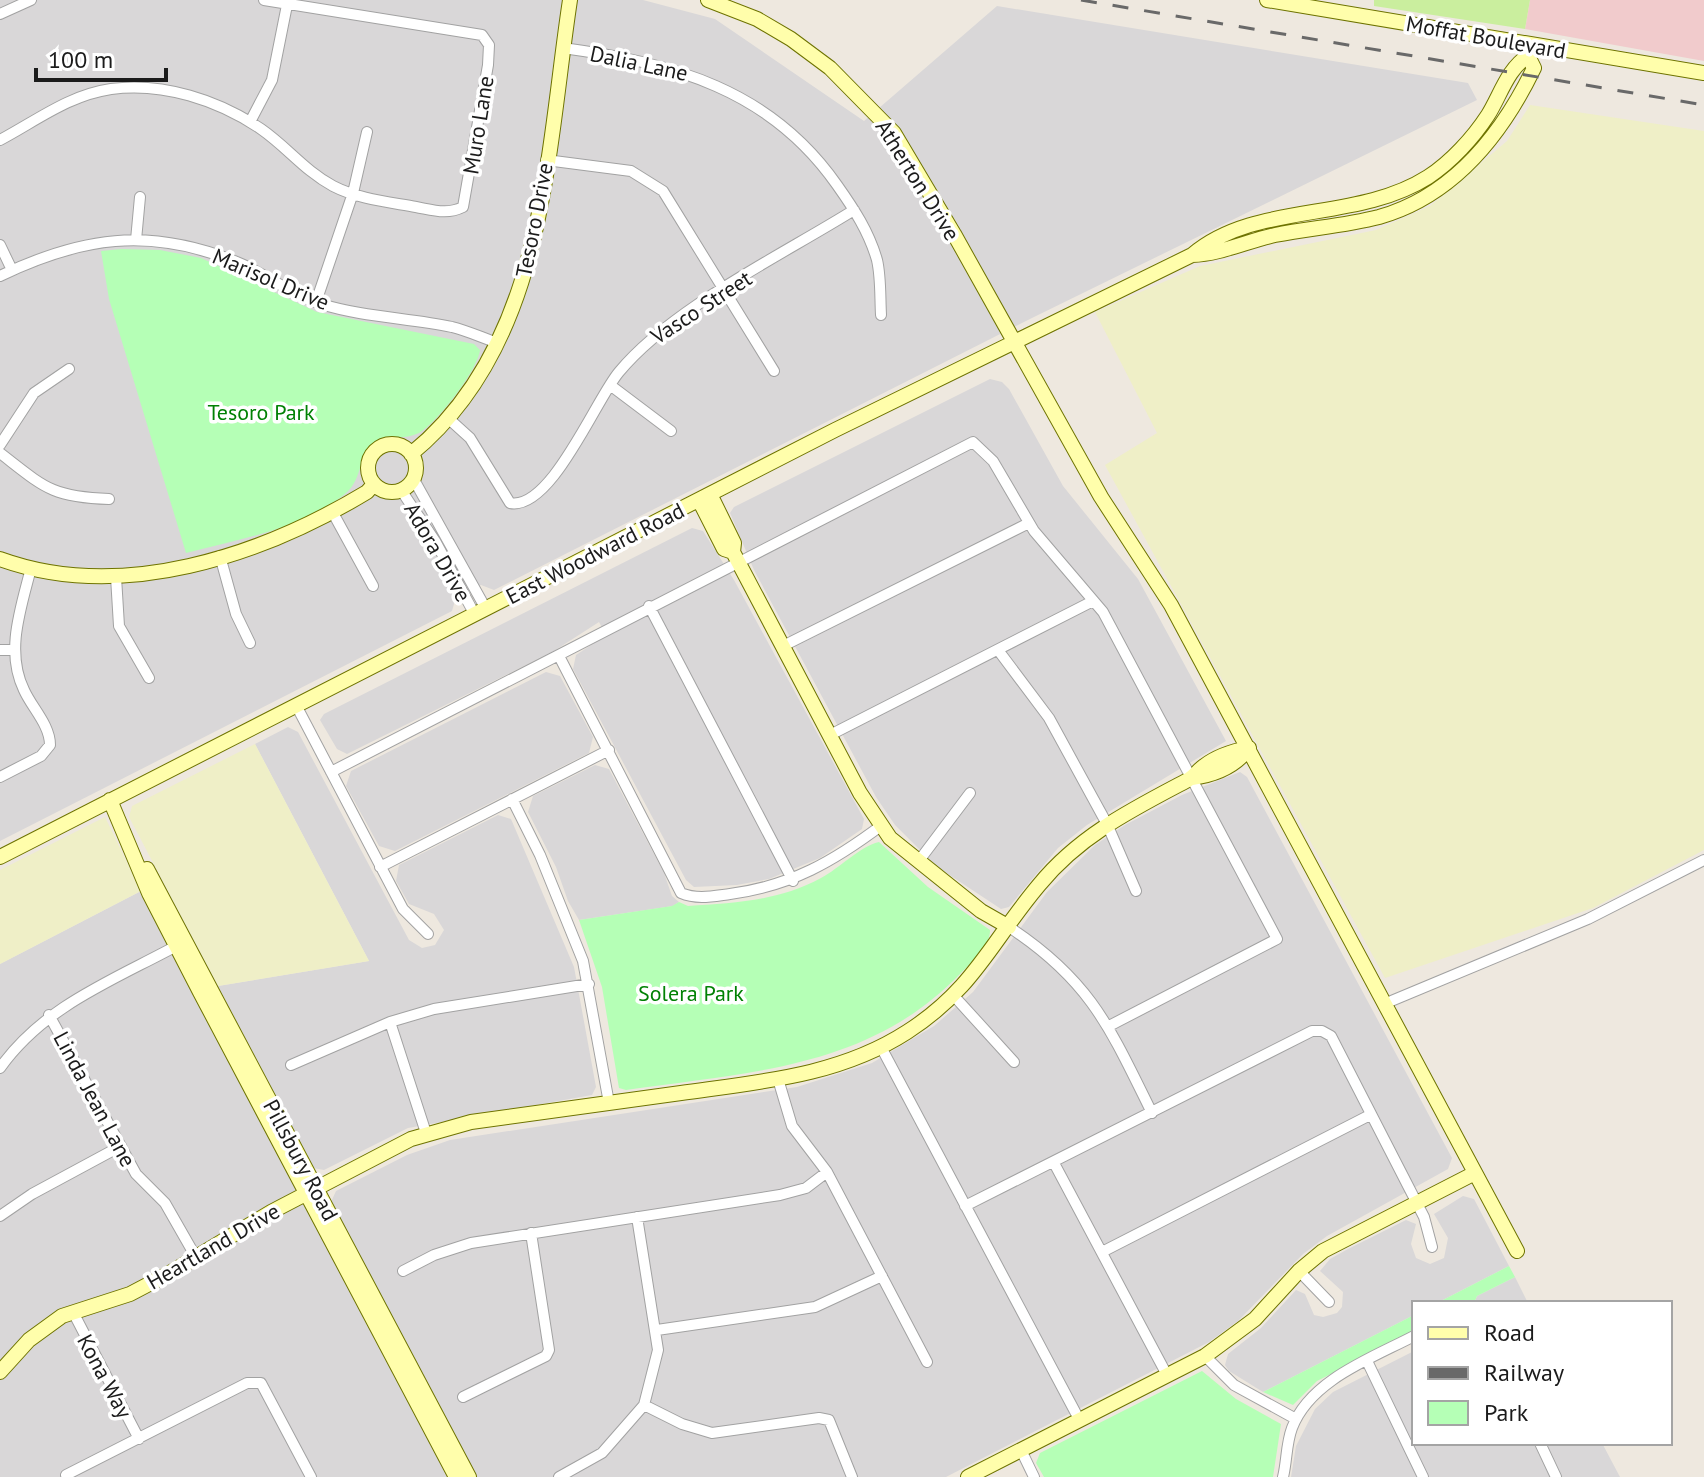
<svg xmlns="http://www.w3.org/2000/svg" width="1704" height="1477" font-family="'PT Sans',sans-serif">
<rect width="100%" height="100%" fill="#eee8df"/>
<path fill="#d9d7d8" d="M 0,0 L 643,0 L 715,19 L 864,121 L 997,6 L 1468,83 L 1477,100 L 1034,317 L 494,590 L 481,585 L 456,597 L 452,611 L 0,841 Z
M 990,379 L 1002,382 L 1009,389 L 1063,486 L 1138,579 L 1226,741 L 1087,825 L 1058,848 L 1009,907 L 1001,909 L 936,866 L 895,825 L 876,797 L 754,570 L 730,513 L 734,507 Z
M 692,528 L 703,531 L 734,580 L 864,819 L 862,829 L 820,858 L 769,879 L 737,885 L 694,887 L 686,880 L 573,669 L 576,655 L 606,635 L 599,622 L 554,651 L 347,754 L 337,749 L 320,720 L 324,714 Z
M 546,672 L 560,676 L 593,737 L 589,753 L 395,851 L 379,846 L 346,786 L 351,771 Z
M 288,727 L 298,732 L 409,940 L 422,948 L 435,945 L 444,930 L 434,914 L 409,904 L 396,881 L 399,865 L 498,815 L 511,819 L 574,967 L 596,1087 L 592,1095 L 408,1128 L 324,1170 L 313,1168 L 218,986 L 369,961 L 255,744 Z
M 595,765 L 609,769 L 664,873 L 672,896 L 679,902 L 673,906 L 579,920 L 568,901 L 556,867 L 528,812 L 533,796 Z
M 1240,772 L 1247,777 L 1452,1158 L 1448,1169 L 1327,1236 L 1303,1254 L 1238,1321 L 1209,1342 L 946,1477 L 476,1477 L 331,1202 L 336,1191 L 407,1155 L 450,1140 L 797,1087 L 872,1063 L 934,1026 L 973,992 L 1047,892 L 1095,845 L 1125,825 L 1182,795 Z
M 141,891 L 449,1477 L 0,1477 L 0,964 Z
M 1463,1196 L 1474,1199 L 1509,1266 L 1437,1303 L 1414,1303 L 1414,1315 L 1263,1392 L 1229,1371 L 1225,1365 L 1228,1354 L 1261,1328 L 1296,1290 L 1305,1294 L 1314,1315 L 1323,1317 L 1337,1313 L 1342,1307 L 1343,1292 L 1320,1271 L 1330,1259 L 1348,1249 L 1406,1220 L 1416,1224 L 1411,1244 L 1416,1258 L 1430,1264 L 1444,1258 L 1448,1238 L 1434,1214 Z
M 1515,1277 L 1528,1303 L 1474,1303 L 1477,1296 Z
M 1414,1351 L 1414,1443 L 1602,1443 L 1620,1477 L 1291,1477 L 1296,1446 L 1315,1409 L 1333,1392 Z"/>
<path fill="#f1cbcc" d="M 1530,0 L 1704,0 L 1704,61 L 1525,29 Z"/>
<path fill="#efefc7" d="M 1530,105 L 1704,131 L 1704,850 L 1593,908 L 1385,978 L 1105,465 L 1157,433 L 1095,312 L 1200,266 L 1376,230 L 1430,206 L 1507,141 Z
M 255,744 L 369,961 L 218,986 L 129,817 L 132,806 Z
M 105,817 L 141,891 L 0,964 L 0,870 Z"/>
<path fill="#caee9e" d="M 1374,0 L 1530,0 L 1525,29 L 1374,6 Z"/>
<path fill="#b5ffb6" d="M 122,249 L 160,250 L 201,258 L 317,312 L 474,344 L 480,350 C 478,370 436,424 419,433 C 405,440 390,435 377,442 C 358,453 363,479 346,493 C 303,529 239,539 186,553 L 109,299 L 101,251 Z
M 879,842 L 928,887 L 990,930 C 991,945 970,964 960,974 C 868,1069 749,1072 626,1090 L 619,1088 L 602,987 L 579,920 L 672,906 L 679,902 L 688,906 C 734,903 779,901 821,878 C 840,868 859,847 879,842 Z
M 1509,1266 L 1515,1277 L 1477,1296 L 1474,1303 L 1437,1303 Z
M 1414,1315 L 1414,1332 L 1317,1381 L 1293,1405 L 1263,1392 Z
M 1202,1371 L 1236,1399 L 1281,1424 L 1273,1477 L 1044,1477 L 1036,1463 L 1040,1453 Z"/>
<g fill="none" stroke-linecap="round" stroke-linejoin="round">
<g stroke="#a2a2a2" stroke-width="12">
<path id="street" d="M 0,14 L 31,0
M 563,48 C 673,63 770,89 837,185 C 854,209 869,232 877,260 C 881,277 880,297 881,315
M 250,122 L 272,80 L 287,5
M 0,140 C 36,121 69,95 111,89 C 163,82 218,100 261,129 C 287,147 305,171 333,186 C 358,199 389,202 416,207 C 433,210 447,215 463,207 L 488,65 L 489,45 L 482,35 L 264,0
M 546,160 L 631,171 L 663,191 L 774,371
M 136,240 L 140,197
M 0,245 L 12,270
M 0,276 C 81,237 148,227 234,261 C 264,272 289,294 321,304 C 363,317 409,318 452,327 C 468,331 483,338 498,343
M 316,302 L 353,193 L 367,132
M 610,385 L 671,431
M 449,419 L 470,438 L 510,503 C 551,511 596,399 619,372 C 672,308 782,255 854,210
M 0,445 L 34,393 L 69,369
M 0,453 C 44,487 51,497 109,499
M 413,478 L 486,609
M 401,490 L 435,541 L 475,615
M 333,513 L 373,586
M 220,556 L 236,614 L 250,643
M 116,577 L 119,626 L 149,678
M 649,606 L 793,881
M 783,646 L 1029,523
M 0,650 L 15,650
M 998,650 L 1049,718 L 1107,824 L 1136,891
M 559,656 L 681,893 C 697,900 714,896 730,894 C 791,886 834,861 882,825
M 297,707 L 403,909 L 428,934
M 830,735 L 1093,601
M 331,772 L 973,442 L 993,461 L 1034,531 L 1103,612 L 1277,939 L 1109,1026
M 0,777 L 41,756 L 50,745 C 50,725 32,708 24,690 C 5,651 21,608 31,568
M 512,799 L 540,855 L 583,961 L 609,1103
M 918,862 L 970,793
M 380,867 L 609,750
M 1009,927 C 1091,981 1110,1028 1152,1113
M 954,996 L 1014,1062
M 1384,1004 L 1588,919 L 1704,860
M 49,1015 L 136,1174 L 165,1203 L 197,1259
M 881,1047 L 1080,1421
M 291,1065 L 390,1022
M 0,1068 C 45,1005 114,980 180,944
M 778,1079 L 792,1126 L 827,1172 L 927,1362
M 426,1133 L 390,1022 L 434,1009 L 589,984
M 1054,1163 L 1167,1375
M 965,1206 L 1312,1031 L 1322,1031 L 1331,1036 L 1424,1217 L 1432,1247
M 0,1216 L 32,1194 L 121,1146
M 637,1217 L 658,1350 L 644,1405 L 682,1424 L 712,1433 L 819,1418 L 829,1420 L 852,1477
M 1102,1252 L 1370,1115
M 403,1271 L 434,1255 L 471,1243 L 780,1195 L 806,1188 L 827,1172
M 1299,1271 L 1329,1302
M 73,1312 L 139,1439
M 657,1330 L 815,1307 L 882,1276
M 1205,1356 L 1234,1385 L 1296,1419
M 1367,1361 L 1423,1477
M 463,1397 L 546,1356 L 549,1350 L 531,1233
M 1540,1443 L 1556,1477
M 1021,1450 L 1034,1477
M 66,1475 L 247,1383 L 261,1383 L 311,1477
M 559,1477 L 602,1453 L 644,1405
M 1283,1477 C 1287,1461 1286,1444 1292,1428 C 1310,1380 1372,1358 1414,1336"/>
</g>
<g stroke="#6e7300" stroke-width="16">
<path id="secondary" d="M 708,0 L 757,19 L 791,39 L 830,68 L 894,133 L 954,234 L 1101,497 L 1171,605 L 1517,1251
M 1267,0 L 1704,73
M 1192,255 C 1221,254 1247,241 1275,235 C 1310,228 1344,226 1379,217 C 1453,196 1502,134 1534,68 L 1528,56
M368 468a24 24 0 1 1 48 0a24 24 0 1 1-48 0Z
M 411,454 C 545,345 546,158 570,0
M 710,494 L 734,543 L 733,552 L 860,793 L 890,838 L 981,911 L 1009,927
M 699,500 L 724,549 L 733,552
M 0,559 C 121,603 261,556 367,492 L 374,484
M 1192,778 C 1215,775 1235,767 1249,748
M 110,800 L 149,893 L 200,992 L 456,1477
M 0,857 L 835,430 L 1192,255 C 1255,201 1356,223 1428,177 C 1451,162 1473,138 1488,115 C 1500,96 1508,68 1528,56
M 147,869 L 469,1477
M 0,1372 L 29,1340 L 62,1316 L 130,1294 L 168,1274 L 271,1212 L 411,1139 L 471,1122 C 541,1113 611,1103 681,1093 C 759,1082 839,1076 907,1032 C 974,989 991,942 1039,885 C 1079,836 1131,810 1186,781 C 1194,777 1197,771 1204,766 C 1217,756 1233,751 1249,748
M 968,1477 L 1205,1356 L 1255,1319 L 1299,1271 L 1323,1251 L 1475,1173"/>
</g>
<use href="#street" stroke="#fff" stroke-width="10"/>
<use href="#secondary" stroke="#fffeab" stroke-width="14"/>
<path stroke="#696969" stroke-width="3" stroke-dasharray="16 16" stroke-linecap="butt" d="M 1081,0 L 1704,105"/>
</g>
<g text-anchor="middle" stroke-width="7" stroke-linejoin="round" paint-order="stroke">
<g font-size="22" fill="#1b1b1b" stroke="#fff">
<text transform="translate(1486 37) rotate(10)" y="8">Moffat Boulevard</text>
<text transform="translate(639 63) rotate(12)" y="8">Dalia Lane</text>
<text transform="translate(478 125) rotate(-81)" y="8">Muro Lane</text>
<text transform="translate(918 180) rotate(58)" y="8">Atherton Drive</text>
<text transform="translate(534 220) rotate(-79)" y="8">Tesoro Drive</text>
<text transform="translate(271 279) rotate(23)" y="8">Marisol Drive</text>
<text transform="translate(701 307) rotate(-33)" y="8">Vasco Street</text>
<text transform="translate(438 552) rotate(60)" y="8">Adora Drive</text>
<text transform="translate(595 553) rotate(-27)" y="8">East Woodward Road</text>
<text transform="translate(95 1099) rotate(62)" y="8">Linda Jean Lane</text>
<text transform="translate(301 1160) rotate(62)" y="8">Pillsbury Road</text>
<text transform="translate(213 1246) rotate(-30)" y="8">Heartland Drive</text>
<text transform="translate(105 1376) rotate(62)" y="8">Kona Way</text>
</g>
<g font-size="22" fill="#018104" stroke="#fff">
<text x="261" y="420">Tesoro Park</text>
<text x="691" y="1001">Solera Park</text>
</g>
</g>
<rect x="1412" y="1301" width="260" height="144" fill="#ffffff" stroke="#a4a4a4" stroke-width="2"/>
<rect x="1428" y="1327" width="40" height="12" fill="#fffeab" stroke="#a4a4a4" stroke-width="2"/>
<text x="1484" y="1341" font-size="24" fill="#1b1b1b">Road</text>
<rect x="1428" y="1367" width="40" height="12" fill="#696969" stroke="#a4a4a4" stroke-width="2"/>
<text x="1484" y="1381" font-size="24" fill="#1b1b1b">Railway</text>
<rect x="1428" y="1401" width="40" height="24" fill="#b5ffb6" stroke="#a4a4a4" stroke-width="2"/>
<text x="1484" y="1421" font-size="24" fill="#1b1b1b">Park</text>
<path d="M36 68v12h130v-12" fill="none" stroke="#1b1b1b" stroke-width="4"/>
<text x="48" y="68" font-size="24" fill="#1b1b1b" stroke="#ffffff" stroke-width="6" paint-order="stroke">100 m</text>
</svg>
